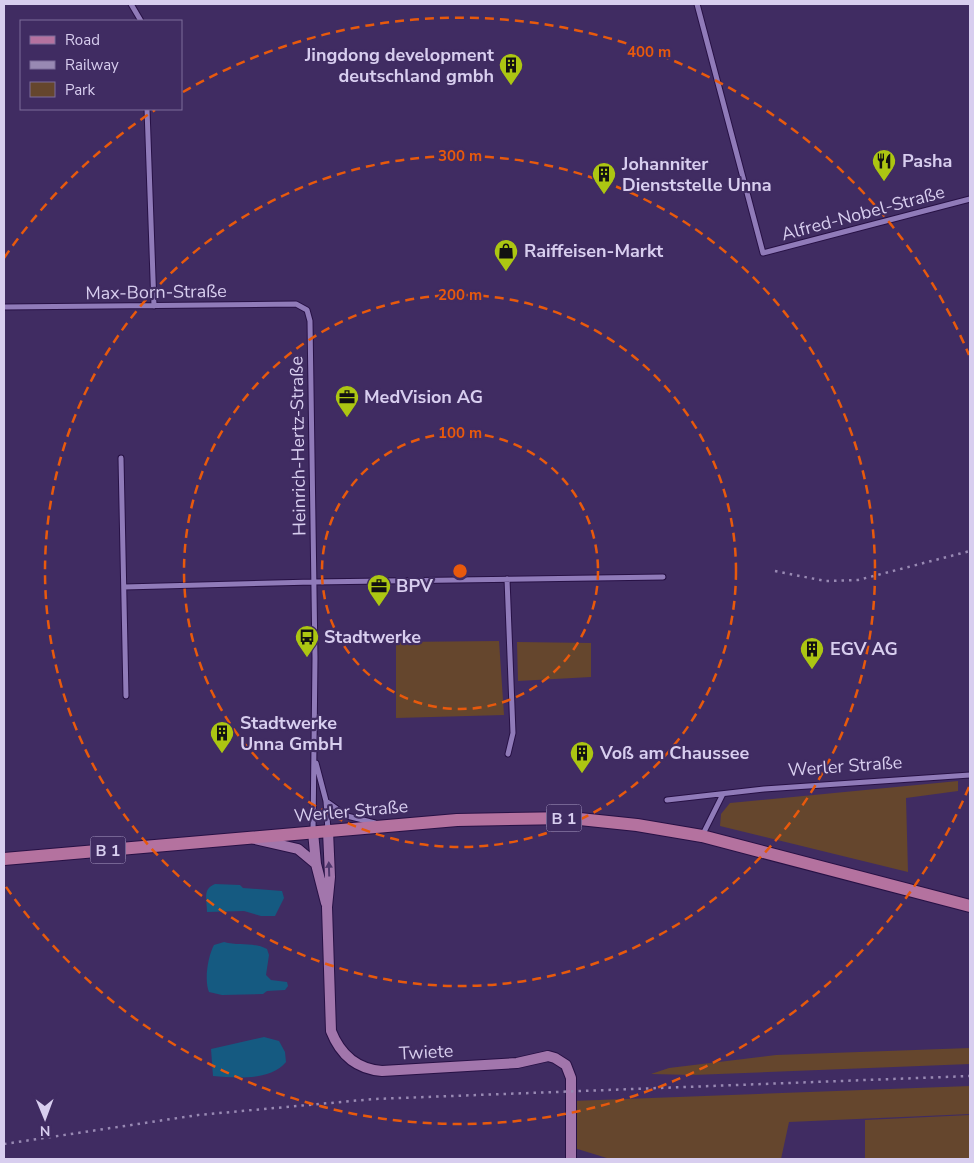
<svg xmlns="http://www.w3.org/2000/svg" width="974" height="1163" font-family="'Nunito Sans',sans-serif">
<rect width="100%" height="100%" fill="#402c62"/>
<path fill="#65462d" d="M 499,641 L 504,715 L 396,718 L 396,642 Z
M 517,642 L 591,643 L 591,677 L 518,681 Z
M 958,781 L 958,791 L 906,798 L 908,872 L 720,826 L 721,814 L 730,803 Z
M 970,1048 L 970,1064 L 693,1075 L 651,1074 L 669,1068 L 776,1055 Z
M 970,1086 L 970,1114 L 789,1122 L 781,1159 L 610,1159 L 571,1147 L 572,1101 Z
M 970,1115 L 970,1159 L 865,1159 L 865,1120 Z"/>
<path fill="#155a81" d="M 215,884 L 240,885 L 243,888 L 282,891 L 284,898 L 275,916 L 261,916 L 244,911 L 207,912 C 207,900 202,889 215,884 Z
M 224,942 C 239,946 253,942 267,949 L 269,955 L 266,975 L 271,980 L 287,982 L 288,986 L 285,990 L 267,991 L 263,994 L 222,995 L 209,992 C 204,980 208,956 214,945 Z
M 264,1037 L 279,1041 L 285,1052 L 286,1062 C 270,1081 236,1078 213,1076 L 211,1049 Z"/>
<g fill="none" stroke-linecap="round" stroke-linejoin="round">
<g stroke="#271145" stroke-width="7">
<path id="street" d="M 131,4 L 141,21
M 697,4 L 763,253 L 970,199
M 147,109 L 154,306
M 4,307 L 296,304 L 307,310 L 310,321 L 315,658 L 313,832
M 121,458 L 126,696
M 507,579 L 513,733 L 508,754
M 124,587 L 313,582 L 663,577
M 316,763 L 326,801 L 328,831
M 667,800 L 764,789 L 970,775
M 326,801 L 347,816 L 375,823
M 702,836 L 723,794"/>
</g>
<g stroke="#271145" stroke-width="12">
<path id="secondary" d="M 328,831 L 330,877 L 327,907 L 331,1031 C 340,1054 356,1069 382,1071 L 517,1063 L 548,1056 L 555,1058 L 566,1065 L 571,1078 L 571,1159
M 313,832 L 316,864 L 326,903
M 255,839 L 298,849 L 316,864"/>
</g>
<g stroke="#271145" stroke-width="14">
<path id="primary" d="M 4,859 L 457,820 L 570,818 L 637,825 L 702,836 L 970,906"/>
</g>
<use href="#street" stroke="#907bb9" stroke-width="5"/>
<use href="#secondary" stroke="#a276ac" stroke-width="10"/>
<use href="#primary" stroke="#b4729f" stroke-width="12"/>
<path stroke="#9889b3" stroke-width="2.5" stroke-dasharray="2.5 5" stroke-linecap="butt" d="M 775,571 L 825,581 L 858,580 L 970,551
M 4,1144 L 198,1115 L 374,1099 L 970,1076"/>
</g>
<defs><path id="oneway-solid" d="M-6-.8H1V-3.2L6.5 0L1 3.2V.8H-6Z" transform="scale(1.25)"/></defs>
<use fill="#4f376d" href="#oneway-solid" transform="translate(329 869) rotate(-92)"/>
<g fill="none" stroke="#e8590c" stroke-width="2.5" stroke-dasharray="9 6">
<circle cx="460" cy="571" r="138"/>
<circle cx="460" cy="571" r="276"/>
<circle cx="460" cy="571" r="415"/>
<path d="M969 787A553 553 0 0 1 4 884M4 258A553 553 0 0 1 155 110M183 92A553 553 0 0 1 969 355"/>
</g>
<defs>
<g id="building-pin" transform="scale(1.25)"><path d="M0 17L-7.5 6A9.5 9.5 0 1 1 7.5 6Z" fill="#acc612" stroke="#402c62"/><path d="M-4-6H4V6H1V3H-1V6H-4ZM-2.5-4.3h1.7v1.8h-1.7ZM.8-4.3h1.7v1.8H.8ZM-2.5-1h1.7V.8h-1.7ZM.8-1h1.7V.8H.8Z" fill="#111"/></g>
<g id="restaurant-pin" transform="scale(1.25)"><path d="M0 17L-7.5 6A9.5 9.5 0 1 1 7.5 6Z" fill="#acc612" stroke="#402c62"/><path d="M-5-6h1v4h1v-4h1v4h1v-4h1v5L-1.5 .5V6h-2V.5L-5-1ZM5-6V6H3V1.5H1.5Q1.5-4 5-6Z" fill="#111"/></g>
<g id="shop-pin" transform="scale(1.25)"><path d="M0 17L-7.5 6A9.5 9.5 0 1 1 7.5 6Z" fill="#acc612" stroke="#402c62"/><path d="M-5-2.5h2.3a2.7 3.5 0 0 1 5.4 0H5L5.5 6h-11ZM-1.5-2.5h3a1.5 2.3 0 0 0-3 0Z" fill="#111"/></g>
<g id="office-pin" transform="scale(1.25)"><path d="M0 17L-7.5 6A9.5 9.5 0 1 1 7.5 6Z" fill="#acc612" stroke="#402c62"/><path d="M-6-3h4V-5.5h4V-3h4V5H-6ZM-1-4.5V-3h2v-1.5ZM-6 0V1H6V0Z" fill="#111"/></g>
<g id="bus-pin" transform="scale(1.25)"><path d="M0 17L-7.5 6A9.5 9.5 0 1 1 7.5 6Z" fill="#acc612" stroke="#402c62"/><path d="M-5-6H5V4H4V6H2V4H-2V6H-4V4H-5ZM-3.5-4V0h7V-4ZM-3.5 1.2v1.5H-2V1.2ZM2 1.2v1.5H3.5V1.2Z" fill="#111"/></g>
</defs>
<g fill-rule="evenodd">
<use href="#building-pin" x="511" y="65"/>
<use href="#restaurant-pin" x="884" y="161"/>
<use href="#building-pin" x="604" y="174"/>
<use href="#shop-pin" x="506" y="251"/>
<use href="#office-pin" x="347" y="397"/>
<use href="#office-pin" x="379" y="586"/>
<use href="#bus-pin" x="307" y="637"/>
<use href="#building-pin" x="812" y="649"/>
<use href="#building-pin" x="222" y="733"/>
<use href="#building-pin" x="582" y="753"/>
</g>
<g text-anchor="middle" stroke-width="4.5" stroke-linejoin="round" paint-order="stroke">
<g fill="#402c62" stroke="#aa9dc5" stroke-width="1">
<rect x="546.5" y="804.5" width="35" height="27" rx="4"/>
<rect x="90.5" y="836.5" width="35" height="27" rx="4"/>
</g>
<g font-size="16" font-weight="bold" fill="#d8ceef">
<text x="564" y="824">B 1</text>
<text x="108" y="856">B 1</text>
</g>
<g font-size="18" font-weight="bold" fill="#d8ceef" stroke="#402c62" text-anchor="start">
<text x="494" y="61" text-anchor="end">Jingdong development<tspan x="494" dy="21">deutschland gmbh</tspan></text>
<text x="902" y="167">Pasha</text>
<text x="622" y="170">Johanniter<tspan x="622" dy="21">Dienststelle Unna</tspan></text>
<text x="524" y="257">Raiffeisen-Markt</text>
<text x="364" y="403">MedVision AG</text>
<text x="396" y="592">BPV</text>
<text x="324" y="643">Stadtwerke</text>
<text x="830" y="655">EGV AG</text>
<text x="240" y="729">Stadtwerke<tspan x="240" dy="21">Unna GmbH</tspan></text>
<text x="600" y="759">Voß am Chaussee</text>
</g>
<g font-size="18" fill="#d8ceef" stroke="#402c62">
<text transform="translate(863 213) rotate(-15)" y="6">Alfred-Nobel-Straße</text>
<text transform="translate(156 292) rotate(-1)" y="6">Max-Born-Straße</text>
<text transform="translate(298 446) rotate(-91)" y="6">Heinrich-Hertz-Straße</text>
<text transform="translate(845 766) rotate(-4)" y="6">Werler Straße</text>
<text transform="translate(351 811) rotate(-5)" y="6">Werler Straße</text>
<text transform="translate(426 1052) rotate(-3)" y="6">Twiete</text>
</g>
</g>
<circle cx="460" cy="571" r="8" fill="#e8590c" stroke="#402c62" stroke-width="2.5"/>
<g font-size="15" text-anchor="middle" font-weight="bold" fill="#e8590c" stroke="#402c62" stroke-width="4.5" stroke-linejoin="round" paint-order="stroke">
<text x="649" y="57">400 m</text>
<text x="460" y="161">300 m</text>
<text x="460" y="300">200 m</text>
<text x="460" y="438">100 m</text>
</g>
<rect width="974" height="1163" fill="none" stroke="#d8ceef" stroke-width="10"/>
<rect x="20" y="20" width="162" height="90" fill="#402c62" stroke="#7d6d9a"/>
<rect x="30" y="36" width="25" height="8" fill="#b4729f" stroke="#7d6d9a"/>
<text x="65" y="45" font-size="15" fill="#d8ceef">Road</text>
<rect x="30" y="61" width="25" height="8" fill="#9889b3" stroke="#7d6d9a"/>
<text x="65" y="70" font-size="15" fill="#d8ceef">Railway</text>
<rect x="30" y="82" width="25" height="15" fill="#65462d" stroke="#7d6d9a"/>
<text x="65" y="95" font-size="15" fill="#d8ceef">Park</text>
<g transform="translate(45 1118) rotate(179)" stroke="#402c62" stroke-width="4" paint-order="stroke">
<path d="M0-4L9 19L0 12L-9 19Z" fill="#d8ceef"/>
<text y="-8" font-size="14" font-weight="bold" text-anchor="middle" fill="#d8ceef">N</text>
</g>
</svg>
